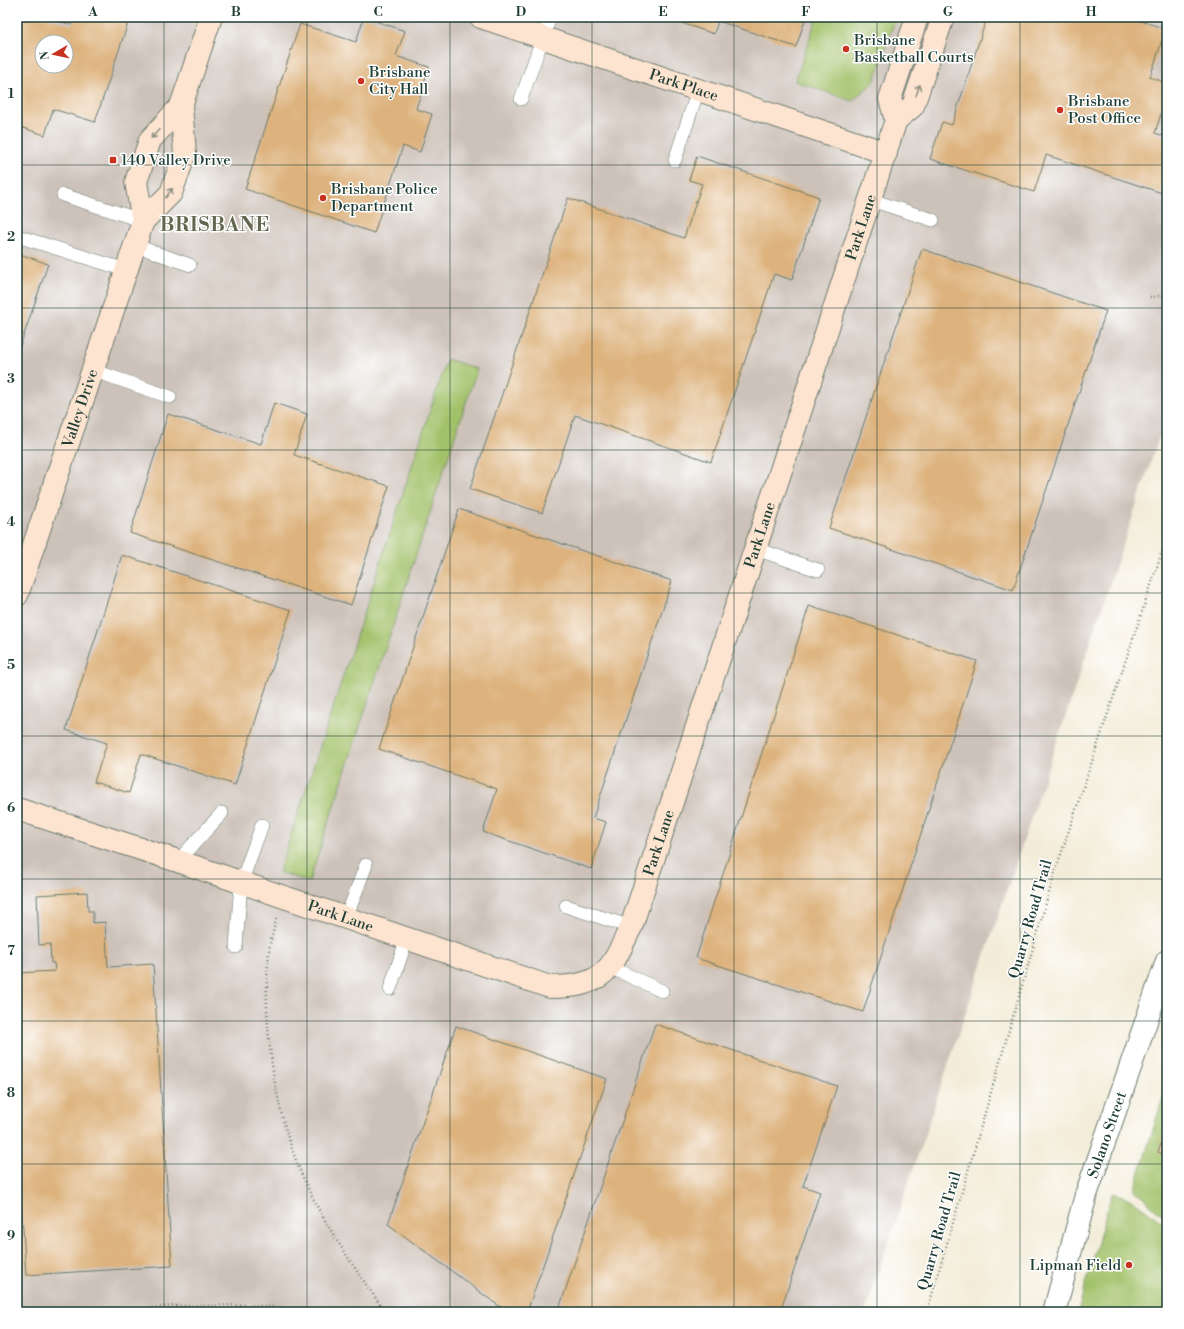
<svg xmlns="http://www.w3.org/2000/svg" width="1184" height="1329" font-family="'Libre Bodoni',serif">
<rect width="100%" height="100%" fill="#fff"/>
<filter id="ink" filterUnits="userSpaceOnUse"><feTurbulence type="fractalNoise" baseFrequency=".025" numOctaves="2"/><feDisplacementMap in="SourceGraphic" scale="8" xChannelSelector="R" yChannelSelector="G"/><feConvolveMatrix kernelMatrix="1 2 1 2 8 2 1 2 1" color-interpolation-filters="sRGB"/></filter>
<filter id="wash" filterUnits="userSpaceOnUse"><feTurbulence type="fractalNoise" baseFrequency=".012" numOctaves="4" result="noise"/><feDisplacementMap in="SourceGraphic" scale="16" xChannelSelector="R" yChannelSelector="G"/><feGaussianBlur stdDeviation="0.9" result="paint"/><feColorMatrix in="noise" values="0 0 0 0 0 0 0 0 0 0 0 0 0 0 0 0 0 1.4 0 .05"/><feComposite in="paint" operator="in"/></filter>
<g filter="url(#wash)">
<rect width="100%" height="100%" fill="#f3ecd8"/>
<path fill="#cdc2b9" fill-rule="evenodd" d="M 17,17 L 1167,17 L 1167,414 L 865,1312 L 17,1312 ZM 42,42 L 66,42 L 66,66 L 42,66 Z"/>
<path fill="#a2c169" stroke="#607f4e" d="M 817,17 L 896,17 L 874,82 L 852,101 L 795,81 Z
M 447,359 L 477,369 L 309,882 L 279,872 Z
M 1167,1085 L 1167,1219 L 1134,1190 Z
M 1112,1193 C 1132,1196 1152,1214 1167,1227 L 1167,1312 L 1078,1312 Z"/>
<g id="blocks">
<path fill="#ddb27d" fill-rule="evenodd" d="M 17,17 L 46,17 L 72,25 L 74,17 L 130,17 L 95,122 L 53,109 L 45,135 L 17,126 ZM 42,42 L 66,42 L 66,66 L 42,66 Z
M 364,17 L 405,31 L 396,56 L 429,67 L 416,109 L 432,114 L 420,152 L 403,146 L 374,233 L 245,189 L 300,24 L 356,42 Z
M 664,17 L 806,17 L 796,47 L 718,21 L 714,34 Z
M 987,17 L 1129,17 L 1166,29 L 1150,77 L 1167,83 L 1167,95 L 1155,133 L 1167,137 L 1167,177 L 1162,193 L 1046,155 L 1034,192 L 930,159 L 942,122 L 952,125 Z
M 697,156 L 819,197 L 792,280 L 774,274 L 711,462 L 575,415 L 542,513 L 470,489 L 568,198 L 684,238 L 702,184 L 689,180 Z
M 922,249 L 1106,311 L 1013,590 L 829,528 Z
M 17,253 L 48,264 L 17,355 Z
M 274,403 L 307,414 L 294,455 L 389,486 L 351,605 L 130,533 L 168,414 L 261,444 Z
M 459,509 L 672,581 L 593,818 L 606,822 L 591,869 L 483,832 L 497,789 L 379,749 Z
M 122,555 L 291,610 L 235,785 L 141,754 L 129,793 L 94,782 L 107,743 L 66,730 Z
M 809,606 L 977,661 L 863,1012 L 696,958 Z
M 87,892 L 88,911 L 93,911 L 93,923 L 105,922 L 108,967 L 153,964 L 172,1266 L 26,1275 L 17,1140 L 17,973 L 55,971 L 54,963 L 51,963 L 50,944 L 39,945 L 37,895 Z
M 655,1024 L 837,1086 L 803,1186 L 820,1192 L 780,1312 L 558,1312 Z
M 456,1026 L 607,1079 L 527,1312 L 507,1312 L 388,1224 Z
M 1167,1128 L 1167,1156 L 1158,1152 Z"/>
</g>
</g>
<g filter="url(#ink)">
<use href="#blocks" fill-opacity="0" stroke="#697a6d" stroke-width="1"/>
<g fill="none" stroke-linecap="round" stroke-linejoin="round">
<g stroke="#697a6d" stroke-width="14">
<path id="lane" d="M 521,99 L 550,17
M 675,160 L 698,90
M 63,195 L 143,221
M 871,200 L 933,220
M 17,236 L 126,270
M 134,245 L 190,265
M 92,370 L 170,397
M 756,549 L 818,570
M 178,861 L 222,813
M 566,906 L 631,927
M 346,918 L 366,865
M 236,947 L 241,883 L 262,825
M 610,967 L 662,991
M 390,989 L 407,938"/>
</g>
<g stroke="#697a6d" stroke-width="24">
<g id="street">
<path id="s1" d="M 1054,1312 L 1086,1195 L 1167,961"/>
</g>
</g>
<g stroke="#697a6d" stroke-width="24">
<g id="secondary">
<path id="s2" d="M 481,17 L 886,153"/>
<path d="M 896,120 L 890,99 L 917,17"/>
<path d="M 143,221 L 136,182 L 150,140 L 181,106"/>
<path id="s3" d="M 17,595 L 143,221 L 171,193 L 185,153 L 181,106 L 211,17"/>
<path id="s4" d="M 17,809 L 178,861 L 550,987 C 571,987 596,985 610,966 C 619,955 624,940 631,927 L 896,120 L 913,106 L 943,17"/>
</g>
</g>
<path stroke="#697a6d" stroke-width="2.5" stroke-dasharray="1 3" stroke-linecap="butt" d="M 1150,297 L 1167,295
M 276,919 C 274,930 270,941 269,952 C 261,1024 275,1120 307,1186 C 328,1231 357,1271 385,1312
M 88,1312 L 176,1306 L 245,1305 L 307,1309 L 316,1312
M 927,1312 L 1056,869 L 1167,537"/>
<use href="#lane" stroke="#fff" stroke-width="13"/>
<use href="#street" stroke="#fff" stroke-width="22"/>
<use href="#secondary" stroke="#fde4d1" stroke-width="22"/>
</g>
<defs><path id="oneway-shaft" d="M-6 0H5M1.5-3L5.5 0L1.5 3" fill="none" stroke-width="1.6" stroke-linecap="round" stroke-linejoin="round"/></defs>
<g stroke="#8e9082">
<use href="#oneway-shaft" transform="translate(918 90) rotate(-71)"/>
<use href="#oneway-shaft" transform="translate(155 134) rotate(132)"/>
<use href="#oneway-shaft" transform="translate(169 193) rotate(-55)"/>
</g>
</g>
<path fill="none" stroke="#1f3d34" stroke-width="1" stroke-opacity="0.55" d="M 164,17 L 164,1312M 307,17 L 307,1312M 450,17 L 450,1312M 592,17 L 592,1312M 734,17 L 734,1312M 877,17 L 877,1312M 1020,17 L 1020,1312M 17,165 L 1167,165M 17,308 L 1167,308M 17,450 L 1167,450M 17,593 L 1167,593M 17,736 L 1167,736M 17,879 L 1167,879M 17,1021 L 1167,1021M 17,1164 L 1167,1164"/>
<g fill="#c8321e" stroke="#fff" stroke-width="1.5">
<circle cx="846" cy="49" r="4"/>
<circle cx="361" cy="81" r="4"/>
<circle cx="1060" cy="110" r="4"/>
<rect x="109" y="156" width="8" height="8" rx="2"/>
<circle cx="323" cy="198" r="4"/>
<circle cx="1129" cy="1265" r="4"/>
</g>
<g text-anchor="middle" stroke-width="3" stroke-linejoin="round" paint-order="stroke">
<g font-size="15" fill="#1f3d34" stroke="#fff" text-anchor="start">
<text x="854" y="45">Brisbane<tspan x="854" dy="17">Basketball Courts</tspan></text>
<text x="369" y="77">Brisbane<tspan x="369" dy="17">City Hall</tspan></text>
<text x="1068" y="106">Brisbane<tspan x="1068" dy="17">Post Office</tspan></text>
<text x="121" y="165">140 Valley Drive</text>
<text x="331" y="194">Brisbane Police<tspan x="331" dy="17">Department</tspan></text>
<text x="1121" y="1270" text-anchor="end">Lipman Field</text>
</g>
<g font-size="15" fill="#1f3d34" stroke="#fff">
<text dy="5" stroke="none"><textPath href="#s2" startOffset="214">Park Place</textPath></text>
<text dy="5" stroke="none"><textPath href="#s4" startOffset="1409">Park Lane</textPath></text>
<text dy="5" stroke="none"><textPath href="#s3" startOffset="197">Valley Drive</textPath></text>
<text dy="5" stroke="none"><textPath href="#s4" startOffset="1085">Park Lane</textPath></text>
<text dy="5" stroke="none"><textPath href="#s4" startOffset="761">Park Lane</textPath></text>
<text dy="5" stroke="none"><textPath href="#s4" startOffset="341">Park Lane</textPath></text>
<text transform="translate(1030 919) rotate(-74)" y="5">Quarry Road Trail</text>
<text dy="5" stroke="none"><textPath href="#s1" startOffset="185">Solano Street</textPath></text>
<text transform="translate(939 1231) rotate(-74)" y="5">Quarry Road Trail</text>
</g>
<g font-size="19" font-weight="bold" letter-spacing="1" fill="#62664e" stroke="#fff">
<text x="215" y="231">BRISBANE</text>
</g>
</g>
<rect width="1184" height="1329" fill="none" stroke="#fff" stroke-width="44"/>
<g transform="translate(54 54) rotate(261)"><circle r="19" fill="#ffffff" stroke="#a5b1ae"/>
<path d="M0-3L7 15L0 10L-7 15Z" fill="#c8321e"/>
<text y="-6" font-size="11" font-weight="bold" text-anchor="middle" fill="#1f3d34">N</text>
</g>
<rect x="22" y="22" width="1140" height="1285" fill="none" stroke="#1f3d34" stroke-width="1.5"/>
<g font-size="13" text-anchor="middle" font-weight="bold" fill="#1f3d34">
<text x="93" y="16">A</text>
<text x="236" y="16">B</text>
<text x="378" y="16">C</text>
<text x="521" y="16">D</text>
<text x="663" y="16">E</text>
<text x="806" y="16">F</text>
<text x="948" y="16">G</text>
<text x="1091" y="16">H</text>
<text x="11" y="98">1</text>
<text x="11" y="241">2</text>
<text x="11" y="383">3</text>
<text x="11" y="526">4</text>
<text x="11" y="669">5</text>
<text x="11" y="812">6</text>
<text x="11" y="955">7</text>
<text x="11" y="1097">8</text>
<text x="11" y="1240">9</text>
</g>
</svg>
